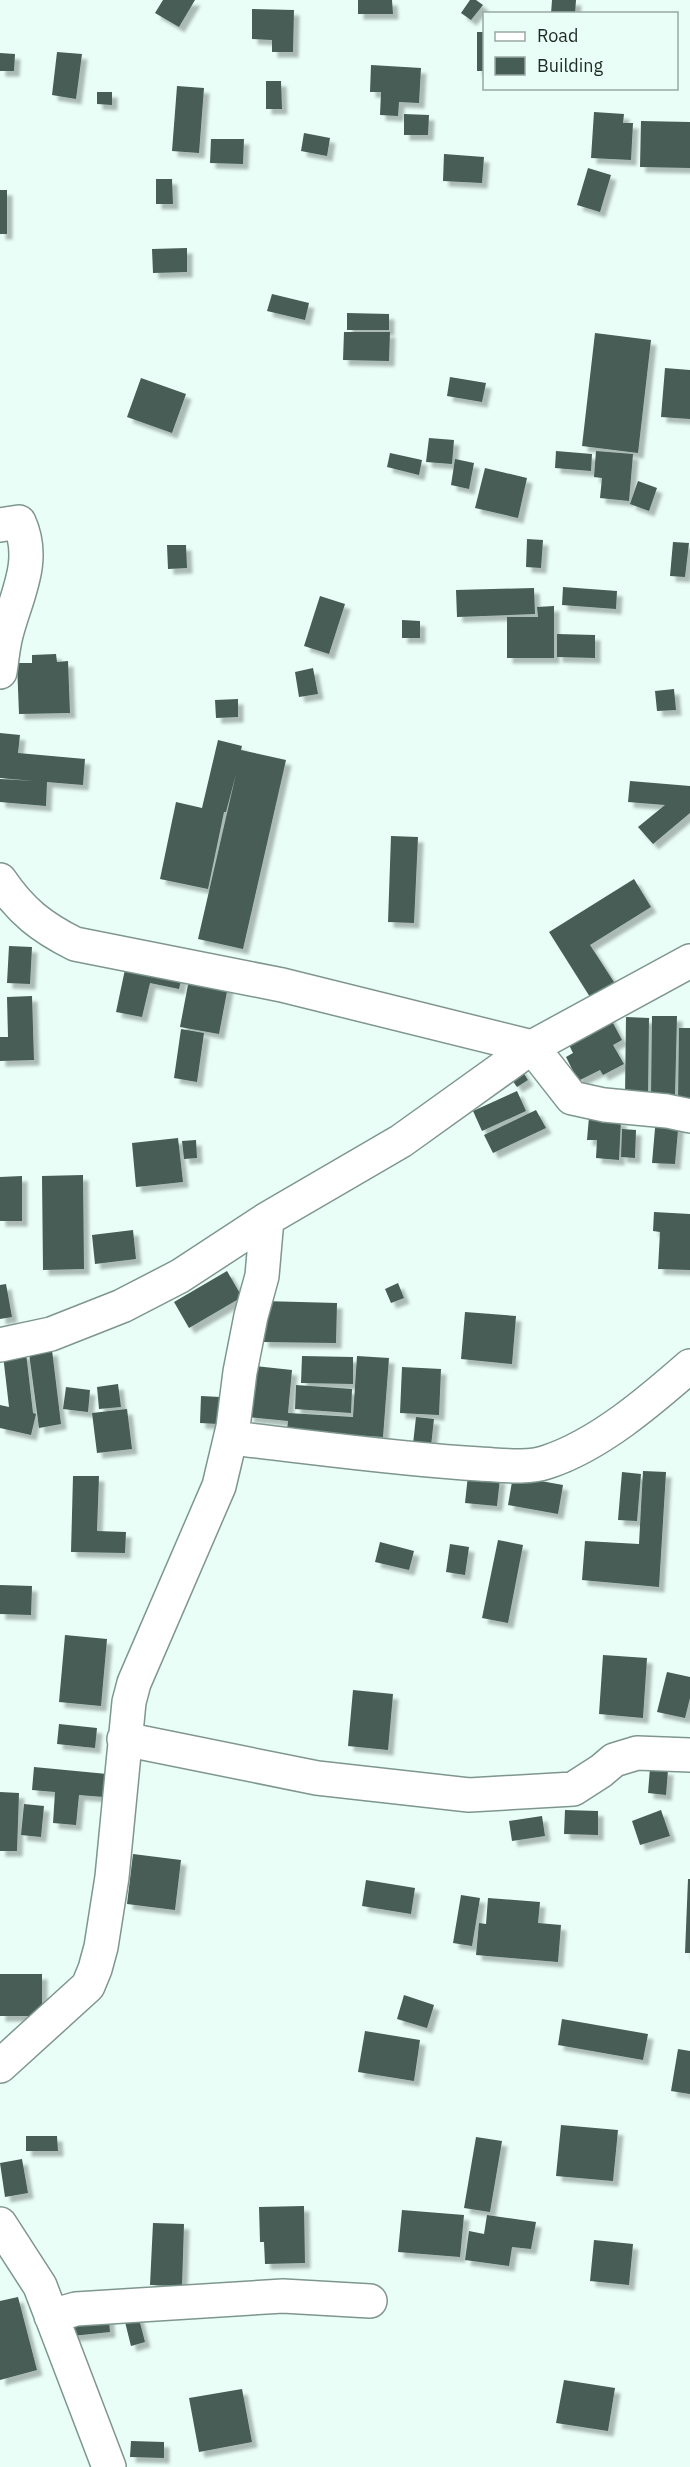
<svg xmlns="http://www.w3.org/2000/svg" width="690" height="2467" font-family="'IBM Plex Sans',sans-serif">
<defs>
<filter id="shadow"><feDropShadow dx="5.5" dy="5.5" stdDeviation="1.5" flood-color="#0004"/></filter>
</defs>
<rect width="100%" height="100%" fill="#e9fef6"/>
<path fill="#465d55" filter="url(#shadow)" d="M 163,0 L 195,0 L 179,27 L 155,13 Z
M 358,0 L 392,0 L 393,14 L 358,14 Z
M 470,0 L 476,0 L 483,5 L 471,20 L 461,13 Z
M 552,0 L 576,0 L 575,14 L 551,14 Z
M 252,9 L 294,10 L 293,52 L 272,52 L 272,40 L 252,39 Z
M 477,32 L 484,32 L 484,71 L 477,71 Z
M 57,52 L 82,54 L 76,99 L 52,95 Z
M 0,53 L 15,54 L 14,71 L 0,71 Z
M 371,65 L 421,68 L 419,103 L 399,102 L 398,116 L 380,115 L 381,92 L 370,92 Z
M 266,81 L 281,81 L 282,109 L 266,109 Z
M 177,86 L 204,88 L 199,153 L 172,151 Z
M 97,92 L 112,92 L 112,105 L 97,104 Z
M 594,112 L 624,114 L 623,123 L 633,123 L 631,160 L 591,158 Z
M 404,114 L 429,115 L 428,135 L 404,135 Z
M 641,121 L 690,122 L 690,168 L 640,167 Z
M 304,133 L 330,138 L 327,156 L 301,151 Z
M 211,139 L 244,139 L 243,164 L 210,163 Z
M 444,154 L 484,157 L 482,183 L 443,181 Z
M 588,168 L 611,175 L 600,212 L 577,205 Z
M 156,179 L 172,179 L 173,204 L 156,204 Z
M 0,190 L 7,190 L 7,234 L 0,234 Z
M 187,248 L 187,272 L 153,273 L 152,249 Z
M 272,294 L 309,303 L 305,320 L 267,311 Z
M 347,313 L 389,314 L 389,330 L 347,330 Z
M 344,332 L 390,332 L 389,361 L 343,360 Z
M 595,333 L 651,340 L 638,453 L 582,446 Z
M 665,368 L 690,370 L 690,419 L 661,417 Z
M 450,377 L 486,383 L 482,402 L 447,396 Z
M 141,378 L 186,394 L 172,433 L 127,417 Z
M 429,438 L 454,440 L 452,464 L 426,462 Z
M 556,451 L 592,454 L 591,471 L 555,468 Z
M 596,451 L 633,454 L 629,501 L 600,498 L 602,478 L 594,477 Z
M 390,453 L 422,460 L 419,475 L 387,467 Z
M 455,459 L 474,463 L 469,489 L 451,485 Z
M 485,468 L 527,478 L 518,518 L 475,508 Z
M 638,481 L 657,488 L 649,511 L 630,504 Z
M 527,539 L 543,540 L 541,568 L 526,567 Z
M 673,542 L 689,543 L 685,577 L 670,576 Z
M 167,545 L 186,545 L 187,568 L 168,569 Z
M 563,587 L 617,591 L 616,609 L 562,605 Z
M 534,588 L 535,614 L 457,617 L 456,590 Z
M 320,596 L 345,604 L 329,654 L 304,646 Z
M 554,606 L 554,658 L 507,658 L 507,617 L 538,617 L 537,607 Z
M 402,620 L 420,621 L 420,638 L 402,638 Z
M 557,634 L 595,635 L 595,658 L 557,657 Z
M 56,654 L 57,662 L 68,661 L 70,713 L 19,714 L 17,663 L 32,663 L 32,655 Z
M 313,668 L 318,694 L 299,697 L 295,672 Z
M 674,689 L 676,710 L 657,711 L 655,691 Z
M 238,699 L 238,717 L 216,718 L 215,700 Z
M 0,733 L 20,735 L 18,753 L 85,759 L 83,785 L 47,782 L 46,806 L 0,802 L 0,779 L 34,781 L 0,778 Z
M 218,740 L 242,746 L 241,750 L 286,760 L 243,949 L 198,939 L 236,774 L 226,812 L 224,812 L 208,889 L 160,879 L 176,802 L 202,808 Z
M 630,781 L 690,786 L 690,813 L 653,844 L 638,827 L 665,805 L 628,802 Z
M 391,836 L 418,837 L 414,923 L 388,922 Z
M 634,879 L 651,907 L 590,945 L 614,982 L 590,997 L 549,932 Z
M 9,946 L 32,947 L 30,984 L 7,983 Z
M 127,960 L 183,972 L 179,989 L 150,983 L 142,1017 L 116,1012 Z
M 190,974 L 229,981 L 219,1034 L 180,1027 Z
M 32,996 L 34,1060 L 0,1061 L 0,1037 L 8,1037 L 7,997 Z
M 606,1010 L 622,1040 L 613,1045 L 624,1064 L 603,1075 L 600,1070 L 578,1081 L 566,1057 L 573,1053 L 563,1033 Z
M 652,1016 L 677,1016 L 675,1096 L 651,1095 Z
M 626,1017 L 649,1018 L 648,1097 L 625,1096 Z
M 679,1028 L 690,1028 L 690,1103 L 678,1102 Z
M 181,1029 L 204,1033 L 197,1082 L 174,1078 Z
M 519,1066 L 528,1080 L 517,1087 L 508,1074 Z
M 517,1091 L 526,1111 L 482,1131 L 473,1111 Z
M 536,1110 L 546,1128 L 493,1153 L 484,1135 Z
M 589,1117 L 621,1120 L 619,1160 L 596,1158 L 597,1140 L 587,1140 Z
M 656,1117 L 679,1119 L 675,1164 L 652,1163 Z
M 622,1129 L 636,1130 L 635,1158 L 621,1157 Z
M 178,1138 L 183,1182 L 136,1187 L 132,1143 Z
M 196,1140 L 197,1158 L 184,1159 L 182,1141 Z
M 83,1175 L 84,1269 L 43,1270 L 42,1176 Z
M 22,1176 L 22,1221 L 0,1221 L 0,1177 Z
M 654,1212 L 690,1214 L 690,1270 L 658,1269 L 660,1232 L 653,1231 Z
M 133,1230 L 136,1259 L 95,1264 L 92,1235 Z
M 227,1271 L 242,1297 L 189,1328 L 174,1302 Z
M 398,1283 L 404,1298 L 391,1303 L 385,1289 Z
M 6,1284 L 12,1317 L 0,1319 L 0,1285 Z
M 263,1301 L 337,1303 L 336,1343 L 263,1342 Z
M 465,1312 L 516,1316 L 512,1364 L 461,1359 Z
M 52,1350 L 61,1424 L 39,1428 L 29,1353 Z
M 26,1353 L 33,1413 L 36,1414 L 31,1435 L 0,1428 L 0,1405 L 9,1407 L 3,1355 Z
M 302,1356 L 353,1357 L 353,1384 L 301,1383 Z
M 357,1356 L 389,1358 L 383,1437 L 287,1431 L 288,1421 L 248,1417 L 255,1366 L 292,1370 L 288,1413 L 353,1417 Z
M 402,1367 L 441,1369 L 439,1415 L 400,1413 Z
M 118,1384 L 121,1407 L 99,1409 L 97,1387 Z
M 296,1385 L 352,1389 L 351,1413 L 295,1409 Z
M 66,1387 L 90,1390 L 88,1412 L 63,1409 Z
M 201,1396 L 220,1397 L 219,1424 L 200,1423 Z
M 127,1409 L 132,1449 L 97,1453 L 92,1413 Z
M 416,1417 L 434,1419 L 431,1446 L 413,1444 Z
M 643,1471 L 666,1472 L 659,1587 L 582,1580 L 585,1541 L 639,1544 Z
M 622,1472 L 641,1474 L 637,1521 L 618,1520 Z
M 468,1475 L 500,1478 L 497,1506 L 465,1503 Z
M 73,1476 L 99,1476 L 97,1531 L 126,1532 L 125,1553 L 71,1552 Z
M 513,1476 L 563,1485 L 558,1514 L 508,1505 Z
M 498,1540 L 523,1545 L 508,1623 L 482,1618 Z
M 380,1542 L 414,1551 L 409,1570 L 375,1562 Z
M 450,1544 L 469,1547 L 465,1575 L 446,1572 Z
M 0,1585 L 32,1586 L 31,1615 L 0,1614 Z
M 65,1635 L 107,1639 L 101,1706 L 59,1702 Z
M 603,1655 L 647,1658 L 643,1718 L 599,1714 Z
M 667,1672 L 690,1677 L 690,1698 L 685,1718 L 657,1712 Z
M 353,1690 L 393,1694 L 388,1750 L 348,1746 Z
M 59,1724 L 97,1728 L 95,1748 L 57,1744 Z
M 34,1767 L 107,1774 L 104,1797 L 79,1795 L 76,1825 L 53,1823 L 55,1792 L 32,1790 Z
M 650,1768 L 668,1770 L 666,1795 L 648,1793 Z
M 0,1792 L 19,1793 L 17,1851 L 0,1851 Z
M 24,1804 L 44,1806 L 41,1837 L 21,1835 Z
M 565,1810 L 598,1811 L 598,1835 L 564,1834 Z
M 661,1810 L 670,1836 L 640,1845 L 632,1821 Z
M 542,1816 L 545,1836 L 512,1841 L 509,1821 Z
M 133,1854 L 181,1860 L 175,1910 L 127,1904 Z
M 688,1879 L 690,1879 L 690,1953 L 685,1953 Z
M 366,1880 L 415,1888 L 411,1914 L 362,1906 Z
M 461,1895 L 480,1898 L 472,1946 L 453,1943 Z
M 488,1898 L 540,1902 L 538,1923 L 561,1925 L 558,1962 L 476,1955 L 479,1923 L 486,1924 Z
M 0,1974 L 42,1974 L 42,2016 L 0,2016 Z
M 404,1995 L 434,2005 L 427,2028 L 397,2019 Z
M 562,2019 L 648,2034 L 643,2060 L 558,2045 Z
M 365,2031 L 420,2040 L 414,2081 L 358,2072 Z
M 678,2049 L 690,2051 L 690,2094 L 671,2091 Z
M 561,2125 L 618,2130 L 613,2181 L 556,2176 Z
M 26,2136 L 57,2136 L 58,2151 L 26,2151 Z
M 476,2137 L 502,2141 L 490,2212 L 464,2208 Z
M 22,2159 L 28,2193 L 5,2197 L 0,2163 Z
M 304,2206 L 305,2263 L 265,2264 L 264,2242 L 260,2242 L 259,2207 Z
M 402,2210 L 464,2215 L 460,2257 L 398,2252 Z
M 487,2215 L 536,2222 L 531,2249 L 512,2247 L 509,2266 L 465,2260 L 469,2231 L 484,2234 Z
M 153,2223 L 184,2224 L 182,2286 L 150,2285 Z
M 594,2240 L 633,2244 L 629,2285 L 590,2281 Z
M 18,2297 L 37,2370 L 0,2380 L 0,2301 Z
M 108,2311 L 110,2332 L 72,2336 L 70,2315 Z
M 138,2315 L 145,2342 L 131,2346 L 124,2318 Z
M 564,2380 L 615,2388 L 608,2431 L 556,2423 Z
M 242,2389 L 252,2442 L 199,2452 L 189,2398 Z
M 131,2441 L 164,2442 L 164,2458 L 130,2457 Z"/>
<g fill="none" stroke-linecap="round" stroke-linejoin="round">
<g stroke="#7e968d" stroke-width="36">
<path id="minor" d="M 0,525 L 19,522 C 37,561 16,596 6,635 C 3,647 2,659 0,672
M 0,880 C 21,911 41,927 75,944 L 282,985 L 532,1047 L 572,1098 L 604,1105 L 667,1111 L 690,1116
M 0,1345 L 51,1334 L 122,1306 L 180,1276 L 267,1219 L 401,1141 L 532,1047 L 690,961
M 231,1438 C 313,1447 396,1459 480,1464 C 501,1465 527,1469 547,1462 C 599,1445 650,1401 690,1366
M 124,1739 L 317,1778 L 469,1795 L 573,1789 L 601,1771 L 614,1760 L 637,1753 L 690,1755
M 0,2066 L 88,1986 L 95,1969 L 101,1947 L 112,1877 L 129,1702 L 134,1683 L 219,1486 L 233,1427 L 240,1372 L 251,1316 L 262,1276 L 267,1219
M 0,2224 L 40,2286 L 109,2467
M 51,2316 L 76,2309 L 283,2296 L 370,2301"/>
</g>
<use href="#minor" stroke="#fff" stroke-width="33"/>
</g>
<rect x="483" y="12" width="195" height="78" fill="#e9fef6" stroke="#98a9a2" stroke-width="1.5"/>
<rect x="495" y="32" width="30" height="9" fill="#ffffff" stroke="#98a9a2" stroke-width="1.5"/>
<text x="537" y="42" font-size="18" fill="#1f2925">Road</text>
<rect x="495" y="57" width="30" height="18" fill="#465d55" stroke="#98a9a2" stroke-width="1.5"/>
<text x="537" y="72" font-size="18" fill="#1f2925">Building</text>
</svg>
